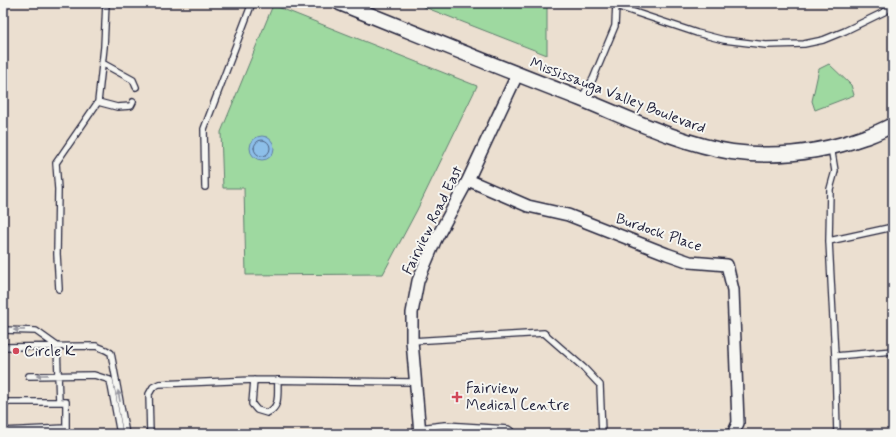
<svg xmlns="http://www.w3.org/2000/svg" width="896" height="437" font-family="Mynerve,sans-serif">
<rect width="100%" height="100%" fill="#ebdfd0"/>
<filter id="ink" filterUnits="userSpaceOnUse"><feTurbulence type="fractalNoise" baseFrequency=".025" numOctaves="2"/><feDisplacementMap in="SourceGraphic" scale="8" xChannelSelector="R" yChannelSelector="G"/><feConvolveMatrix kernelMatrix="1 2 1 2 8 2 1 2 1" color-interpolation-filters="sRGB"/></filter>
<g filter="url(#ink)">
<path fill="#9ed9a0" stroke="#607e6e" d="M 414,3 L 547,3 L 547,55 Z
M 273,5 L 477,86 L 417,210 L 383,274 L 246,275 L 244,188 L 223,188 L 221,132 Z
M 829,64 L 851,85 L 854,95 L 815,110 L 812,101 L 819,69 Z"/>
<path fill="#8dbfe9" stroke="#6280a3" d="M250 148a12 12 0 1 1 24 0a12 12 0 1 1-24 0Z"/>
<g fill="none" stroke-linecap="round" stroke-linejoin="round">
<path stroke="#4d6181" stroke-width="1" d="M254 148a8 8 0 1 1 16 0a8 8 0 1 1-16 0Z"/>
<g stroke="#22223b" stroke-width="8">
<path id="service" d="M 616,6 L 697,33 L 724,40 L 766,45 L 804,44 L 823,40 L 845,31 L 886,11 L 893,4
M 102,63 L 133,80 L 136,87
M 581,99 L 593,79 L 615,26 L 616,3
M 98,102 L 117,107 L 131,106 L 133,102
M 831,147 L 835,171 L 830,189 L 829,241 L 835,356 L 837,434
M 205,187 L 204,129 L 252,3
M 829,241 L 893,227
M 59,289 L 57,254 L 58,189 L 56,163 L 98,102 L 104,47 L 106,3
M 3,330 L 36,331 L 57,346 L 59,402
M 412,341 L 544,333 L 584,368 L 600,385 L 602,434
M 3,347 L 96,346 L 106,350 L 111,353 L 126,434
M 835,356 L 893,351
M 29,376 L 94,375 L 110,380 L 120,434
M 254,380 L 252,404 L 257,410 L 267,413 C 281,407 277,394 278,380
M 3,402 L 66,402 L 66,434
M 419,428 L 445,425 L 508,429 L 515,434
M 3,431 L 66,428
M 150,434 L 149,394 L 153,387 L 159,384 L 254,380 L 415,382"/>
</g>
<g stroke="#22223b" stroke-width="14">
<path id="minor" d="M 468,180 L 528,206 L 568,215 L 667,254 L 690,262 L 727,265 L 733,290 L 738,423 L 733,434
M 420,434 L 412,341 L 412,313 L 418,281 L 435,241 L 468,180 L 517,75"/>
</g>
<g stroke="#22223b" stroke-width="17">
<path id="tertiary" d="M 340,3 C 420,35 500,68 581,99 C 628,118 681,144 732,152 C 776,158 823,152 865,137 C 875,134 884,129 893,125"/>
</g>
<use href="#service" stroke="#f6f6f2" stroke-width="5.5"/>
<use href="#minor" stroke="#f6f6f2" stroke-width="11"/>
<use href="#tertiary" stroke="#f6f6f2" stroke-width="14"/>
</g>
<defs><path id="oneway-solid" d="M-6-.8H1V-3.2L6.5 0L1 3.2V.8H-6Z"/></defs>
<g fill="#9797a0">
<use href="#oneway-solid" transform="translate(19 330) rotate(179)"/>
<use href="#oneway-solid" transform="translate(42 375) rotate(179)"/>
<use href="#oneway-solid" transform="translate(119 396) rotate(-101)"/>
</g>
</g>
<g fill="#d1495b" stroke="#f6f6f2" stroke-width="1.5">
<circle cx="16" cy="351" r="4"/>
<path d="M455 391h4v4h4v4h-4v4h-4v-4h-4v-4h4z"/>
</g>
<g text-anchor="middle" stroke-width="4" stroke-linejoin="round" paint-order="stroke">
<g font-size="15" fill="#22223b" stroke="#f6f6f2">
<text transform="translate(618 95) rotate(21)" y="5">Mississauga Valley Boulevard</text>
<text transform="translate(432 220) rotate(-64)" y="5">Fairview Road East</text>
<text transform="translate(659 232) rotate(19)" y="5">Burdock Place</text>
</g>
<g font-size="15" fill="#22223b" stroke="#f6f6f2" text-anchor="start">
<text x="24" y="356">Circle K</text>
<text x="466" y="393">Fairview<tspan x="466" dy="17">Medical Centre</tspan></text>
</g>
</g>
<rect width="896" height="437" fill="none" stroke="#f6f6f2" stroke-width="16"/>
<rect x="8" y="8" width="880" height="421" fill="none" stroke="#22223b" stroke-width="1.5" filter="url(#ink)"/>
</svg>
